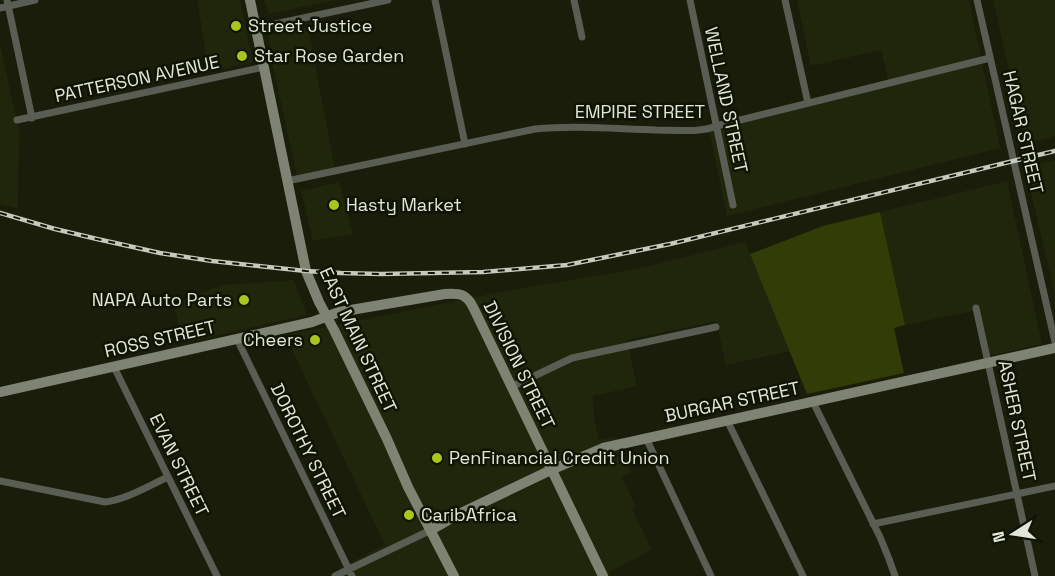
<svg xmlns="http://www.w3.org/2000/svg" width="1055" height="576" font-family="'Space Grotesk',sans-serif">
<rect width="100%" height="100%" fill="#191d0a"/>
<path fill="#20260b" d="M 197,0 L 240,0 L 253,62 L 209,72 Z
M 265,0 L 336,0 L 269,14 Z
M 797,0 L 969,0 L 1000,148 L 727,216 L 709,129 L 889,83 L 881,50 L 811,66 Z
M 993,0 L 1055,0 L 1055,136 L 1026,144 Z
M 308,27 L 335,170 L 297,176 L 271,58 L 268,35 Z
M 0,44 L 19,131 L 18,209 L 0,204 Z
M 1055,160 L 1055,295 L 1025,167 Z
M 1007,181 L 1042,344 L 983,357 L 973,311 L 905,325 L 880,212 Z
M 339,182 L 353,234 L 313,241 L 301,191 Z
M 745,242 L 790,351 L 726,365 L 716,321 L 627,340 L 637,386 L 593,396 L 594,417 L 599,440 L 616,437 L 632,472 L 622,477 L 636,507 L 632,509 L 652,550 L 610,572 L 611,576 L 344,576 L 340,568 L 385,545 L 285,335 L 527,287 L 637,269 Z
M 294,280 L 307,315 L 183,343 L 174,304 L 221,285 Z"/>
<path fill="#323c07" d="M 880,212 L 905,325 L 894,328 L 904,373 L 807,394 L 750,254 L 823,226 Z"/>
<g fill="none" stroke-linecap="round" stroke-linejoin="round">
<path stroke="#5a5d53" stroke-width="7" d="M 7,0 L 32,118
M 435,0 L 465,144
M 574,0 L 582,37
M 690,0 L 733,205
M 785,0 L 808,103
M 977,0 L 1055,342
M 0,8 L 35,0
M 256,28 L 388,0
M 17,120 L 264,67
M 287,181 L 535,129 C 575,125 616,129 656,130 C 674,130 701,133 716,126 L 990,58
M 976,308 L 1035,576
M 237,339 L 352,576
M 114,367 L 217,576
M 511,387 L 572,358 L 716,327
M 813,402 L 880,537 L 889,559 L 895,576
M 727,420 L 803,576
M 646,438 L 711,576
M 0,481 L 105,502 C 127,499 148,486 168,477
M 873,524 L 1055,486
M 335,576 L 431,530"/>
<path stroke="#7e8373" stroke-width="10" d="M 250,0 L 306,271 L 319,302 L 334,330 L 387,439 L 408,487 L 454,576
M 0,392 L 312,322 L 339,312 L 445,294 C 461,293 467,294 474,309 L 603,576
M 431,530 L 459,514 L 551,470 L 603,448 L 1055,348"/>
<g stroke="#c6cabd" stroke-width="4.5">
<path id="rail" d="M 0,213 L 55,229 L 97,239 L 160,253 L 212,261 L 306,271 L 341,273 L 381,274 L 483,272 L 567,265 L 670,244 L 1055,151"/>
</g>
<use href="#rail" stroke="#101403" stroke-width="2" stroke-dasharray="7" stroke-linecap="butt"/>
</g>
<g fill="#a8c71c" stroke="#101403" stroke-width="2">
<circle cx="236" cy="26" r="6"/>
<circle cx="242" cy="56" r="6"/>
<circle cx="334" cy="205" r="6"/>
<circle cx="244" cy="300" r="6"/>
<circle cx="315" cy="340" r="6"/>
<circle cx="437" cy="458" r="6"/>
<circle cx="409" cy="515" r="6"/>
</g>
<g text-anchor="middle" stroke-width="5" stroke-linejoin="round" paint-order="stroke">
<g font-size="18" fill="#e2e6da" stroke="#101403" text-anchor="start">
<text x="248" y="32">Street Justice</text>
<text x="254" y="62">Star Rose Garden</text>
<text x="346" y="211">Hasty Market</text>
<text x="232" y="306" text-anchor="end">NAPA Auto Parts</text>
<text x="303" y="346" text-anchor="end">Cheers</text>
<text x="449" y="464">PenFinancial Credit Union</text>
<text x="421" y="521">CaribAfrica</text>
</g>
<g font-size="18" fill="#e2e6da" stroke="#101403">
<text transform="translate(137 79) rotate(-12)" y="6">PATTERSON AVENUE</text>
<text transform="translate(726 100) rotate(78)" y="6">WELLAND STREET</text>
<text x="640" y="118">EMPIRE STREET</text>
<text transform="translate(1023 132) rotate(77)" y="6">HAGAR STREET</text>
<text transform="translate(160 339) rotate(-13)" y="6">ROSS STREET</text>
<text transform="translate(358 340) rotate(65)" y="6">EAST MAIN STREET</text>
<text transform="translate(519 365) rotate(64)" y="6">DIVISION STREET</text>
<text transform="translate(732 402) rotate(-12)" y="6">BURGAR STREET</text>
<text transform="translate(1017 421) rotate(78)" y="6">ASHER STREET</text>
<text transform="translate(308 451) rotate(64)" y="6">DOROTHY STREET</text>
<text transform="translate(179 465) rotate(64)" y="6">EVAN STREET</text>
</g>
</g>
<g transform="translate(1013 534) rotate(258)" stroke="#101403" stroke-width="4.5" paint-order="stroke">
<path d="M0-4.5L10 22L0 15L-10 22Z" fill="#e2e6da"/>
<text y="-9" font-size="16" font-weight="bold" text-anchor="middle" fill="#e2e6da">N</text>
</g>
</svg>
